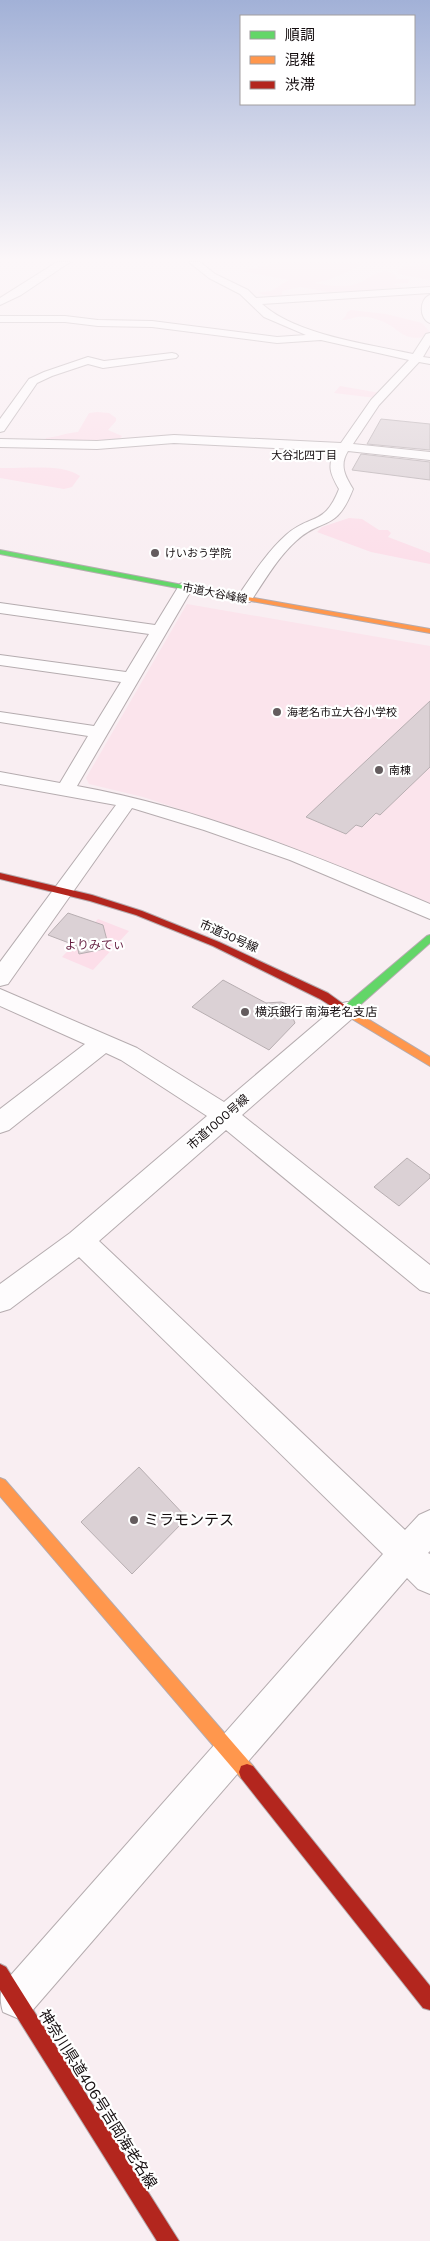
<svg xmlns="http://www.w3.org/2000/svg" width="430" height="2241" font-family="Commissioner,'Noto Sans JP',sans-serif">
<rect width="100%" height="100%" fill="#f9eef2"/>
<path fill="#fbe4ec" d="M 187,604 L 430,646 L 430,906 L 281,843 L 143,797 L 89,784 L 86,778 Z"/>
<path fill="#fcdee9" d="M 283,262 L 356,263 L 361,264 L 360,266 L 328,280 L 314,283 C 326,285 341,288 353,285 C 367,282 387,260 397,279 L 409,279 L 408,283 L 393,284 L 407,289 L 329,292 L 300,287 L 282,291 L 282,295 L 273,297 L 257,293 L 271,291 L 289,280 L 242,271 Z
M 430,265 L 430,280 L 398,274 L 397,271 L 405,266 Z
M 351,310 L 386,314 L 422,323 L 430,332 L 425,337 C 402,341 400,329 384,322 C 378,319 363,315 357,317 C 351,318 348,320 342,320 L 346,316 L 347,312 Z
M 340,386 L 380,393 L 376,398 L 334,393 Z
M 97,412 L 109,413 L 116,418 L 116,421 L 108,430 L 122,436 L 119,440 L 43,442 L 46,438 C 57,437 66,433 78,432 L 89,413 Z
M 0,468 C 21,469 63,463 80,476 L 72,487 L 64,489 L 0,478 Z
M 349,518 L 362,519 L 379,530 L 388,530 L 391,533 L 388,537 L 430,553 L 430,564 L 371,552 L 317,532 L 322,527 Z
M 98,919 L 129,931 L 93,970 L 62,957 Z"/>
<path fill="#dbd1d5" stroke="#b7aeb1" d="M 381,419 L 430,424 L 430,450 L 367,444 Z
M 361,454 L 430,462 L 430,480 L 352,470 Z
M 430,701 L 430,767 L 380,815 L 376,813 L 362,827 L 356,825 L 346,834 L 306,817 Z
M 68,913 L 103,925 L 109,948 L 79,954 L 77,946 L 48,935 Z
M 223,980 L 266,1003 L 281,1002 L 287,1004 L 295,1023 L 269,1050 L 192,1007 Z
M 407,1158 L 430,1175 L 430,1178 L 399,1206 L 374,1187 Z
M 139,1467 L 187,1518 L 132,1574 L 81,1522 Z"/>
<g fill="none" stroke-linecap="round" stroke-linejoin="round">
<g stroke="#b5acaf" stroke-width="2">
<path id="street" d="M 57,262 L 70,262 L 21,295 L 0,305 L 0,298 Z
M 189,262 L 200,262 L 215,274 L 248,290 L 256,298 L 430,287 L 430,293 L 262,304 C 296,335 368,344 413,354 L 426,334 L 430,333 L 430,345 L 423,357 L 430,358 L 430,364 L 419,362 L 379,405 L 353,444 L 430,452 L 430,460 L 348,451 C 339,465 345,476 353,489 C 336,533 323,516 296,541 C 277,558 264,582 250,602 L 238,602 L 236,599 C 251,577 266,553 286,535 C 311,513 324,527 339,489 C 331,475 326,465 336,451 L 174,443 L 97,449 L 0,447 L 0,439 L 97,441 L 174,435 L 341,443 L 371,400 L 409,360 L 321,340 L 277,343 L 152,327 L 98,326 L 65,322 L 0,322 L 0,316 L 65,316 L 98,320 L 152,321 L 277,337 L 306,335 L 264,317 L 240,294 L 209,278 Z
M 430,295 L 430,323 C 419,319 419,299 430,295 Z
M 172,353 L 176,354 L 178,356 L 176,358 L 103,368 L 88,364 L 52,376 L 37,383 L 4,431 L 0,432 L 0,419 L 29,379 L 44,372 L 88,357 L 104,361 Z
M 185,582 L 190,584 L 193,587 L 77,786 C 200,808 315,856 430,904 L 430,919 L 290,860 L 204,830 L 132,808 L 8,984 L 0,986 L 0,962 L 116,805 L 0,784 L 0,772 L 60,783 L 88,736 L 0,722 L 0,712 L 94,726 L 121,682 L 0,665 L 0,655 L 126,672 L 149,634 L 0,613 L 0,603 L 155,625 L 180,584 Z
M 0,989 L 137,1048 L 224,1102 L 339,1004 L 347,1002 L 355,1004 L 359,1010 L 355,1016 L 242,1115 L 430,1265 L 430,1293 L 420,1290 L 226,1130 L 99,1241 L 405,1530 L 419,1515 L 430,1510 L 430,1551 L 428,1553 L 430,1554 L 430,1594 L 418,1589 L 407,1578 L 31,2012 L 17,2018 L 3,2012 C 0,2003 0,1993 3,1984 L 383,1554 L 79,1257 L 10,1309 L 0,1312 L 0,1284 L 70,1233 L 207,1116 L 121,1060 L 106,1053 L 9,1130 L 0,1133 L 0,1109 L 85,1044 L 0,1006 Z"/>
</g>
<g stroke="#b5acaf" stroke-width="2">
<path id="fast" d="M 0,550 L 214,591 L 217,593 L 214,595 L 0,554 Z
M 430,935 L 430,943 L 351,1013 L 343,1013 L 342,1010 L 343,1007 L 427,936 Z"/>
</g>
<g stroke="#b5acaf" stroke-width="2">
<path id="slow" d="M 214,591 L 430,629 L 430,633 L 212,594 L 211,593 Z
M 348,1007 L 430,1057 L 430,1066 L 344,1014 L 343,1011 L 344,1008 Z
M 0,1478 L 5,1480 L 253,1766 L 255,1772 L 253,1778 L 247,1780 L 241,1778 L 0,1496 Z"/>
</g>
<g stroke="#b5acaf" stroke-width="2">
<path id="jam" d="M 0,873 L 92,895 L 142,911 L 219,942 L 328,993 L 353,1011 L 348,1015 L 344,1014 L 320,999 L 213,946 L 136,915 L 90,901 L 0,879 Z
M 247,1764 L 253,1766 L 430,1986 L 430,2010 L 423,2008 L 241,1778 L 239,1772 L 241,1766 Z
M 0,1964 L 6,1967 L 179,2241 L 157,2241 L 0,1990 Z"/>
</g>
<use href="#street" fill="#fefcfd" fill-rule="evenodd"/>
<use href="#fast" fill="#63d668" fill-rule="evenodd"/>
<use href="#slow" fill="#ff974d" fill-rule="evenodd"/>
<use href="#jam" fill="#b3261e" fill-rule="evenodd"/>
</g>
<linearGradient id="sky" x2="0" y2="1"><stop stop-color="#a2b1d7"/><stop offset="0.45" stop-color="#fcf7f9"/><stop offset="1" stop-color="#fcf7f9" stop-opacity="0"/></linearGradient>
<rect width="430" height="576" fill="url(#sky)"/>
<g fill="#645c5e" stroke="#fff" stroke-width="2">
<circle cx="155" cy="553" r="5"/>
<circle cx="277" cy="712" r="5"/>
<circle cx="379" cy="770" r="5"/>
<circle cx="245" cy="1012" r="5"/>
<circle cx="134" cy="1520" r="5"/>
</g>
<g text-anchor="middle" stroke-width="4.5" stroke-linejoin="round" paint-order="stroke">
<g font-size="11" fill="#140d0f" stroke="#fff">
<text x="304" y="459">大谷北四丁目</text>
</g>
<g font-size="11" fill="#140d0f" stroke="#fff" text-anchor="start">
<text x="165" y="557">けいおう学院</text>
<text x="287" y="716">海老名市立大谷小学校</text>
<text x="389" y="774">南棟</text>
</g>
<g font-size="11" fill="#140d0f" stroke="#fff">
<text transform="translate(215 593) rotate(11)" y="4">市道大谷峰線</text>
</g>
<g font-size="12" fill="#140d0f" stroke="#fff">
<text transform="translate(229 936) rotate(24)" y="4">市道30号線</text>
<text transform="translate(218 1122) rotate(-41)" y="4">市道1000号線</text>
</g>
<g font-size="12" fill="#621a3d" stroke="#fff">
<text x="95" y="949">よりみてぃ</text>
</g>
<g font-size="12" fill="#140d0f" stroke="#fff" text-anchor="start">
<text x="255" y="1016">横浜銀行 南海老名支店</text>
</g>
<g font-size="15" fill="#140d0f" stroke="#fff" text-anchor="start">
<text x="144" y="1525">ミラモンテス</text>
</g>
<g font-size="15" fill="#140d0f" stroke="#fff">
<text transform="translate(98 2099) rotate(58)" y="5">神奈川県道406号吉岡海老名線</text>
</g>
</g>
<rect x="240" y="15" width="175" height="90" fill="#ffffff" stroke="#a19e9f"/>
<rect x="250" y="31" width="25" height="8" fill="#63d668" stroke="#a19e9f"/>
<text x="285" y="40" font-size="15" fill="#140d0f">順調</text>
<rect x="250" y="56" width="25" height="8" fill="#ff974d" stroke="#a19e9f"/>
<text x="285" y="65" font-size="15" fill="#140d0f">混雑</text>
<rect x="250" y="81" width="25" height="8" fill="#b3261e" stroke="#a19e9f"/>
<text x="285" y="90" font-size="15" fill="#140d0f">渋滞</text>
</svg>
